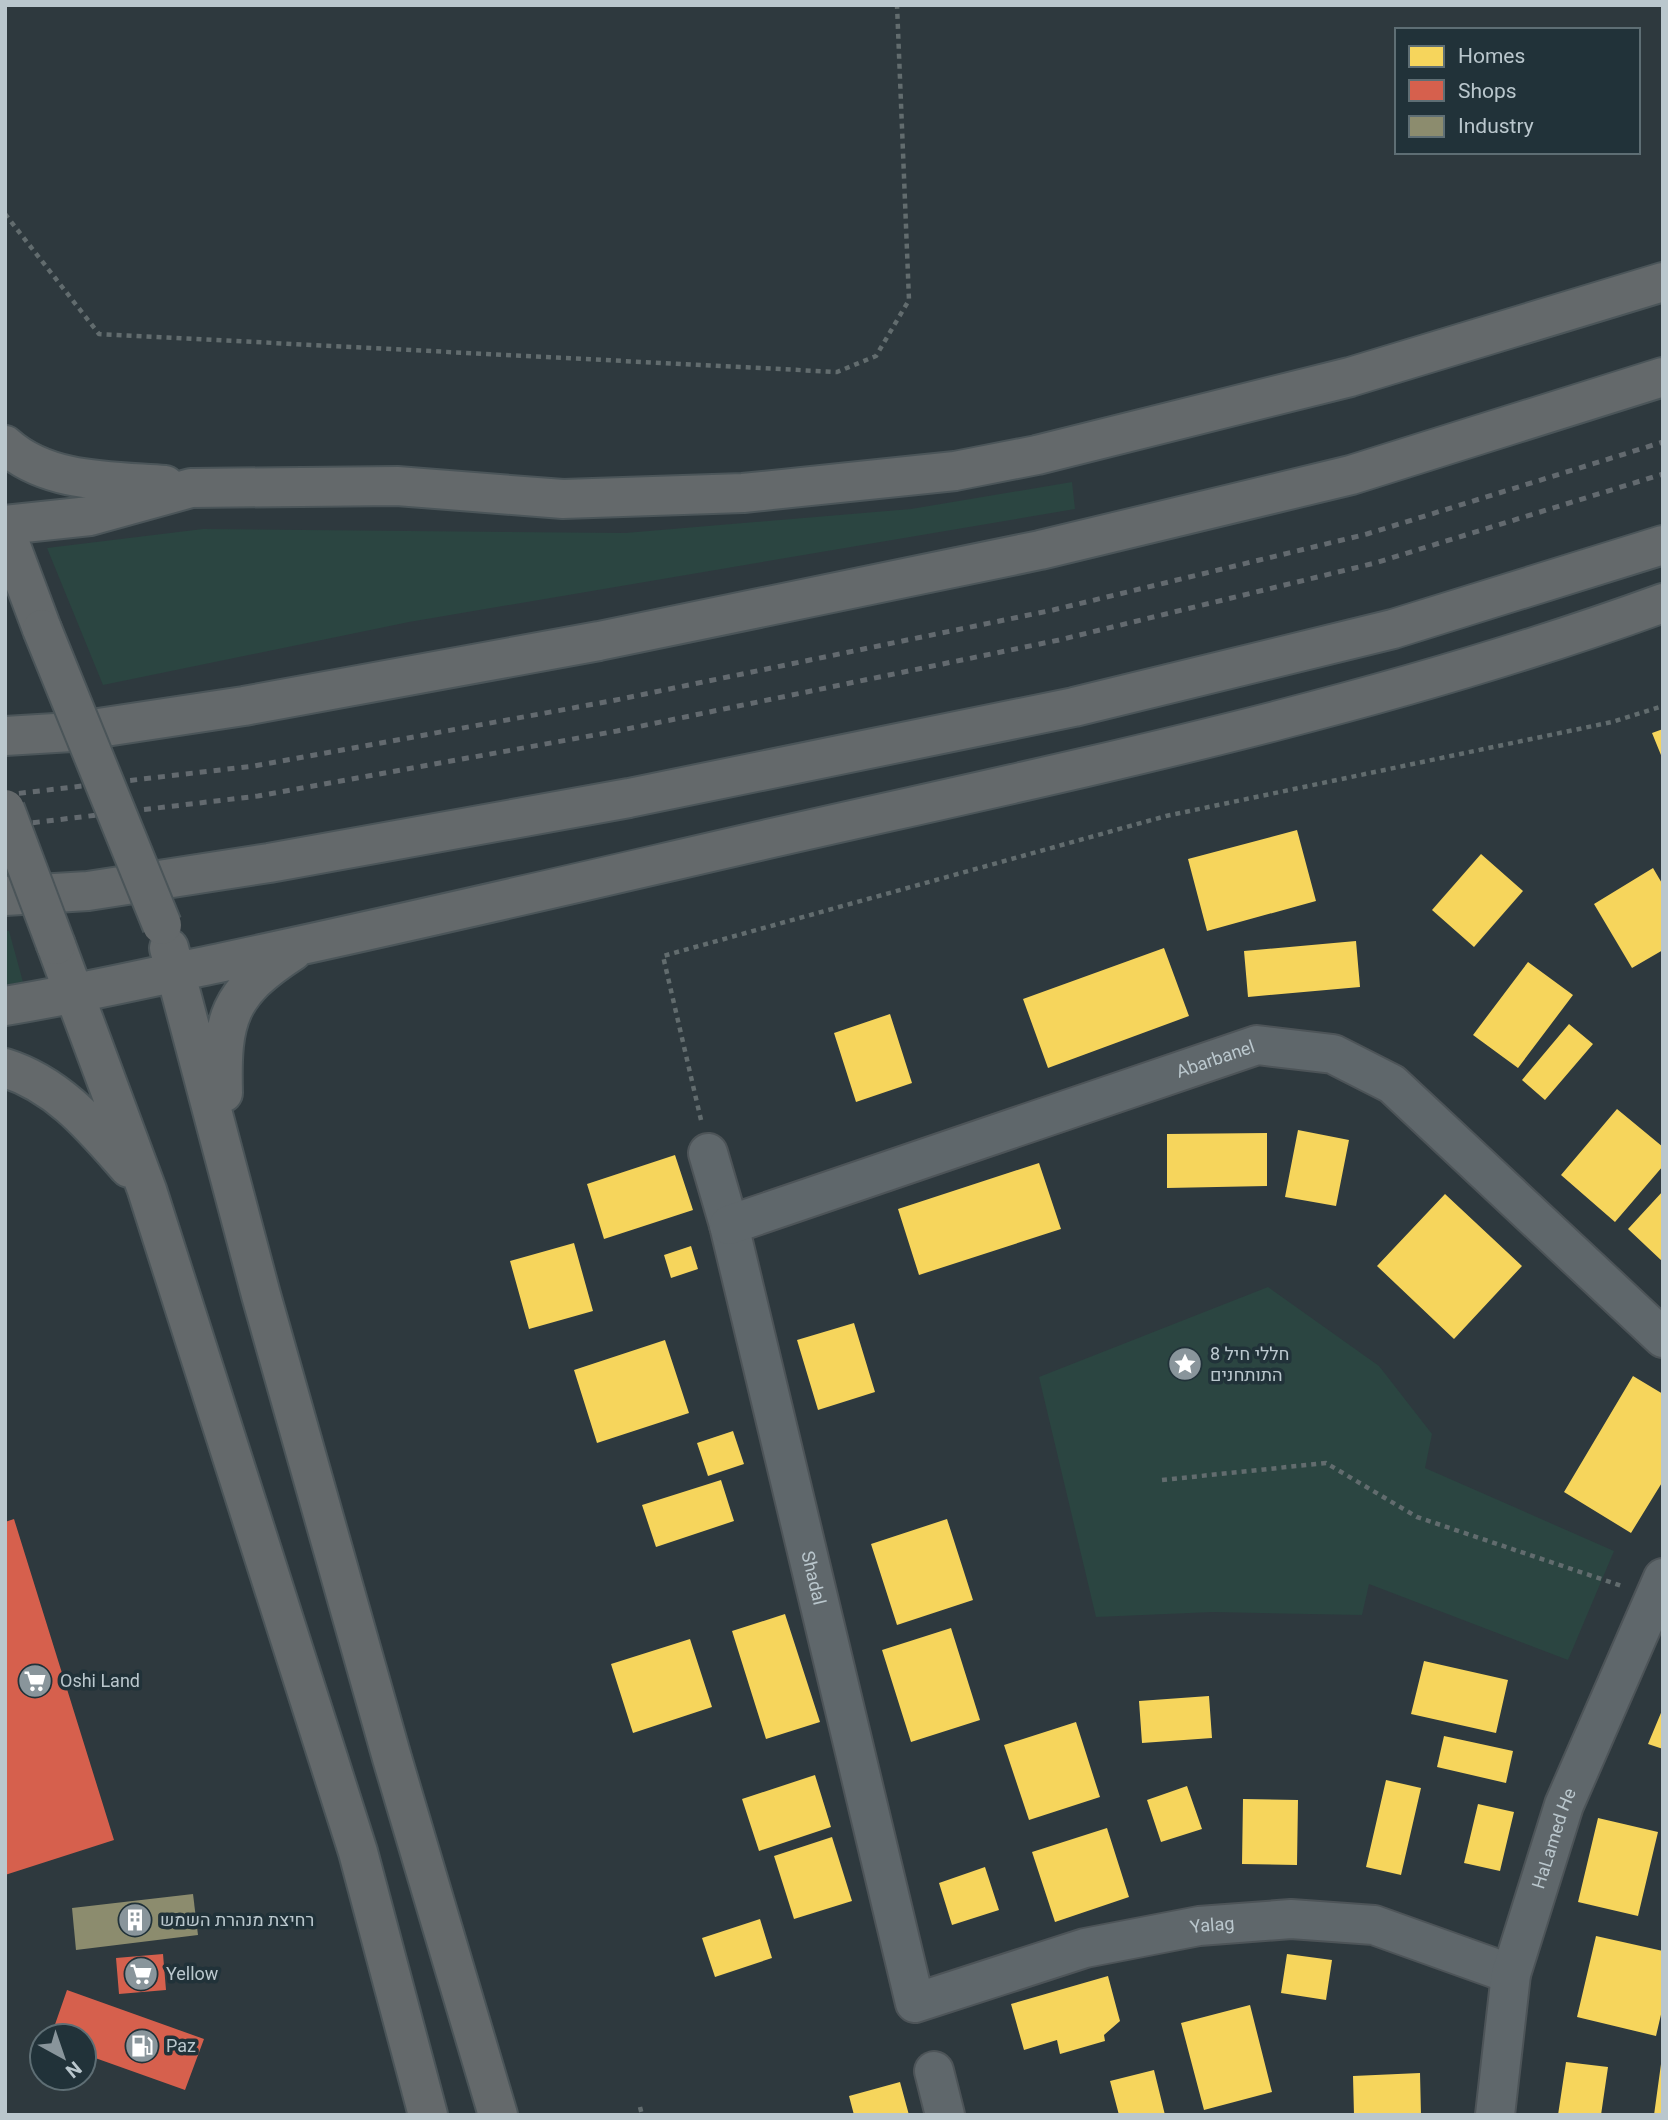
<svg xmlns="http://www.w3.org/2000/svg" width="1668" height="2120" font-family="Roboto,Heebo,sans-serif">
<rect width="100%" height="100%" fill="#2e393e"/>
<path fill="#2b4541" d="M 1072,482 L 1075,509 L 409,622 L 103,685 L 47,548 L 203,529 L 625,533 L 911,509 Z
M 5,931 L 9,931 L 23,982 L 5,985 Z
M 1268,1287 L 1379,1366 L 1432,1434 L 1425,1468 L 1614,1551 L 1568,1660 L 1369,1584 L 1362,1615 L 1213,1612 L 1096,1617 L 1039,1377 Z"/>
<path fill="#f6d55c" d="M 1663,729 L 1663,760 L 1652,733 Z
M 1297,830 L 1316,901 L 1207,931 L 1188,859 Z
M 1481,854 L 1523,891 L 1474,947 L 1432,910 Z
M 1653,868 L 1663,885 L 1663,950 L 1632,968 L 1594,904 Z
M 1356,941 L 1360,987 L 1248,997 L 1244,951 Z
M 1164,948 L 1189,1016 L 1048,1068 L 1023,999 Z
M 1528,962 L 1573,995 L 1518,1068 L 1473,1035 Z
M 890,1014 L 912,1083 L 856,1102 L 834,1033 Z
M 1569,1024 L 1593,1044 L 1545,1100 L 1522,1080 Z
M 1617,1109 L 1663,1147 L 1663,1166 L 1615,1222 L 1561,1175 Z
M 1298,1130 L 1349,1140 L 1336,1206 L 1285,1197 Z
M 1267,1133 L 1267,1186 L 1167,1188 L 1167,1134 Z
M 675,1155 L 693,1210 L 604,1239 L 587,1184 Z
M 1039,1163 L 1061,1229 L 919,1275 L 898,1209 Z
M 1663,1191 L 1663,1262 L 1628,1229 Z
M 1445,1194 L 1522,1266 L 1454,1339 L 1377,1266 Z
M 574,1243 L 593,1311 L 529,1329 L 510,1261 Z
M 691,1246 L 698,1269 L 671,1278 L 664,1255 Z
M 854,1323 L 875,1392 L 818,1410 L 797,1340 Z
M 665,1340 L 689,1413 L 597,1443 L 574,1370 Z
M 1633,1376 L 1663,1394 L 1663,1481 L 1631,1533 L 1564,1492 Z
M 733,1431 L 744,1464 L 708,1476 L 697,1443 Z
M 721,1480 L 734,1521 L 656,1547 L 642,1505 Z
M 947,1519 L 973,1600 L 897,1625 L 871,1544 Z
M 785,1614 L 820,1722 L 766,1739 L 732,1631 Z
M 951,1628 L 980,1720 L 911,1742 L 882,1650 Z
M 690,1639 L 712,1707 L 633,1733 L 611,1664 Z
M 1424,1661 L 1508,1680 L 1496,1733 L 1411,1714 Z
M 1209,1696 L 1212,1738 L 1142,1743 L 1139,1701 Z
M 1663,1708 L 1663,1749 L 1648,1744 Z
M 1076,1722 L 1100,1797 L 1029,1820 L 1004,1745 Z
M 1444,1736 L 1513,1751 L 1506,1783 L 1437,1767 Z
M 815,1775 L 831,1827 L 759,1851 L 742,1799 Z
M 1386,1780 L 1421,1788 L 1401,1875 L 1366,1867 Z
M 1187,1786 L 1202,1829 L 1161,1842 L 1147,1800 Z
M 1243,1799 L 1298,1800 L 1297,1865 L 1242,1864 Z
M 1478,1804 L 1514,1812 L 1500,1871 L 1464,1863 Z
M 1598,1818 L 1658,1832 L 1638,1916 L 1578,1902 Z
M 1107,1828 L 1129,1897 L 1055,1922 L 1032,1852 Z
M 832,1837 L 852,1901 L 794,1919 L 774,1856 Z
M 985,1867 L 999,1910 L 952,1925 L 939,1883 Z
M 760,1919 L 772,1958 L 715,1977 L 702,1938 Z
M 1596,1936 L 1663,1951 L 1663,2006 L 1656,2036 L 1577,2017 Z
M 1287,1954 L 1332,1960 L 1326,2000 L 1281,1993 Z
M 1108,1976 L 1120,2021 L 1104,2035 L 1105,2041 L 1060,2054 L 1057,2040 L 1024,2050 L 1011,2004 Z
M 1250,2005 L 1272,2092 L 1204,2110 L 1181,2023 Z
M 1566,2062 L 1608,2067 L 1601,2115 L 1558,2115 Z
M 1661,2064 L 1663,2115 L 1654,2115 Z
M 1154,2070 L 1165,2115 L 1119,2115 L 1110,2081 Z
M 1420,2073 L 1421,2115 L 1354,2115 L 1353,2076 Z
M 900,2082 L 909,2115 L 854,2115 L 849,2096 Z"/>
<path fill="#d6604d" d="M 14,1519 L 114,1840 L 5,1875 L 5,1522 Z
M 163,1954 L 166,1990 L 119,1994 L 116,1958 Z
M 67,1990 L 204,2039 L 185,2090 L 84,2054 L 84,2036 L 51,2036 Z"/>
<path fill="#8c8c6e" d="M 193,1894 L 198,1935 L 76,1950 L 72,1908 Z"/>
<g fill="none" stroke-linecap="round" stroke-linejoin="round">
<g stroke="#4d5458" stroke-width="42">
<g id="minor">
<path id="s1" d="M 708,1153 L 729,1225 L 915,2003 L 1085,1948 L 1199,1926 L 1291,1919 L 1374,1925 L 1511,1974"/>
<path id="s2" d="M 729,1225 L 1257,1045 L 1333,1054 L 1392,1084 L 1663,1338"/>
<path d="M 934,2071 L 945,2115"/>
<path id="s3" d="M 1495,2115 L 1511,1974 L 1564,1805 L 1663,1578"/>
</g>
</g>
<g stroke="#4b5559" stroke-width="42">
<path id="highway" d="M 5,445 C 47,483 111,481 165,485
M 5,525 L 90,516 L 191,488 L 397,486 L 563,499 L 743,493 L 955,471 L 1037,455 L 1350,377 L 1663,282
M 5,530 L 42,629
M 5,736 L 72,732 L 244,706 L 599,641 L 1040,550 L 1351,475 L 1663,377
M 5,896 L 88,891 L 269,863 L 629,798 L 1074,707 L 1393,629 L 1663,545
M 56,945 L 147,1190 L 358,1852 L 428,2115
M 169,948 L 261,1295 L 392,1758 L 498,2115
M 5,1006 C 79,994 151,977 224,962 C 403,924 581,882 759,841 C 1062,772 1370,710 1663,603
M 5,1068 C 59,1085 93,1127 129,1168
M 223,1093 C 221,1019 228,993 293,951"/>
</g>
<path stroke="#626c6e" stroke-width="4.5" stroke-dasharray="5 5" stroke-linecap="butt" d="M 5,214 L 99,334 L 837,372 L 876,356 L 909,300 L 897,5
M 701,1120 L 663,956 L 1166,816 L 1612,722 L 1663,706
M 1162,1480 L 1326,1463 L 1417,1517 L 1622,1586
M 640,2107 L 642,2115"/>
<use href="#minor" stroke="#5f676b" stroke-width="38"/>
<use href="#highway" stroke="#64696b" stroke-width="38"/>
<path stroke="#636a6f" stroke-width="5" stroke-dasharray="7 7" stroke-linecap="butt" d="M 5,795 L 254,766 L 611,701 L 1053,610 L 1367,534 L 1663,442
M 5,826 L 258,796 L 617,731 L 1059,640 L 1375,563 L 1663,474"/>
<g stroke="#4b5559" stroke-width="42" stroke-linecap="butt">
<path id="highway-bridge" d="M 42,629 L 162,925
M 5,809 L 56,945"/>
</g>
<use href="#highway-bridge" stroke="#64696b" stroke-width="38"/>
</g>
<defs>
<g id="sight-disc" transform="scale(1.75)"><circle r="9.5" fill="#89959b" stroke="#213239"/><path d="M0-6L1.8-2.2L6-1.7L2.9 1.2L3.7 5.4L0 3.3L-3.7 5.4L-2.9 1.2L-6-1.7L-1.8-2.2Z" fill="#fff"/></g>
<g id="supermarket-disc" transform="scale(1.75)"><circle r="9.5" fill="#89959b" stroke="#213239"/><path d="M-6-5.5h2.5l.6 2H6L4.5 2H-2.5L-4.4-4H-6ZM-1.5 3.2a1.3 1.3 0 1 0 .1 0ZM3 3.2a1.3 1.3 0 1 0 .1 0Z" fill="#fff"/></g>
<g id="building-disc" transform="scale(1.75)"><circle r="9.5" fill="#89959b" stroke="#213239"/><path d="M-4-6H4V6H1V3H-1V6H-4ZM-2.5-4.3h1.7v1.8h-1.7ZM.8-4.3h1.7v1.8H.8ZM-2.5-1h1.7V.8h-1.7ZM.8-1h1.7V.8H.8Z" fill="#fff"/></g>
<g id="fuel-disc" transform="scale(1.75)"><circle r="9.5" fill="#89959b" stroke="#213239"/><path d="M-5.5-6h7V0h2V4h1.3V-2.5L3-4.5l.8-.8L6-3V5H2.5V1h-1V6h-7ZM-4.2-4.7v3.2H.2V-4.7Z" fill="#fff"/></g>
</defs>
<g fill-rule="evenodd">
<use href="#sight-disc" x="1185" y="1364"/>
<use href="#supermarket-disc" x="35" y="1681"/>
<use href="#building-disc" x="135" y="1920"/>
<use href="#supermarket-disc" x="141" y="1974"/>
<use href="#fuel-disc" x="142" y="2046"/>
</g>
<g text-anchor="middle" stroke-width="7" stroke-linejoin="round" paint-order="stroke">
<g font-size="18" fill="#bac7cd" stroke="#213239">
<text dy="6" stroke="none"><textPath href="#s2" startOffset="514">Abarbanel</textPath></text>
<text dy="6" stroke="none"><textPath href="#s1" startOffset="438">Shadal</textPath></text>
<text dy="6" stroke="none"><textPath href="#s3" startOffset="284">HaLamed He</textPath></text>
<text dy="6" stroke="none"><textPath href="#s1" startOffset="1183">Yalag</textPath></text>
</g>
<g font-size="18" fill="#bac7cd" stroke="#213239" text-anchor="start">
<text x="1210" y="1360">8 חללי חיל<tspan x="1210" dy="21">התותחנים</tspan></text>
<text x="60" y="1687">Oshi Land</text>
<text x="160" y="1926">רחיצת מנהרת השמש</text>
<text x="166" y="1980">Yellow</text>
<text x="166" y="2052">Paz</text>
</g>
</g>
<rect width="1668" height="2120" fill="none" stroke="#bac7cd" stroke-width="14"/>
<rect x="1395" y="28" width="245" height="126" fill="#213239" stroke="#5e6e74" stroke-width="2"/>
<rect x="1409" y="46" width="35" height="21" fill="#f6d55c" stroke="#5e6e74" stroke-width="2"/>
<text x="1458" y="63" font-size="21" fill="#bac7cd">Homes</text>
<rect x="1409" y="80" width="35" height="21" fill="#d6604d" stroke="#5e6e74" stroke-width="2"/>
<text x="1458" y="98" font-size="21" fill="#bac7cd">Shops</text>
<rect x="1409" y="116" width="35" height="21" fill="#8c8c6e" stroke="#5e6e74" stroke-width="2"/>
<text x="1458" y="133" font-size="21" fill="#bac7cd">Industry</text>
<g transform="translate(63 2057) rotate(140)"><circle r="33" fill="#213239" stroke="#5e6e74" stroke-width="2"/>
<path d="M0-5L12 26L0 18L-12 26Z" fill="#89959b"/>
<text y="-10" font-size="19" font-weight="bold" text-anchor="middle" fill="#bac7cd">N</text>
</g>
</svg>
